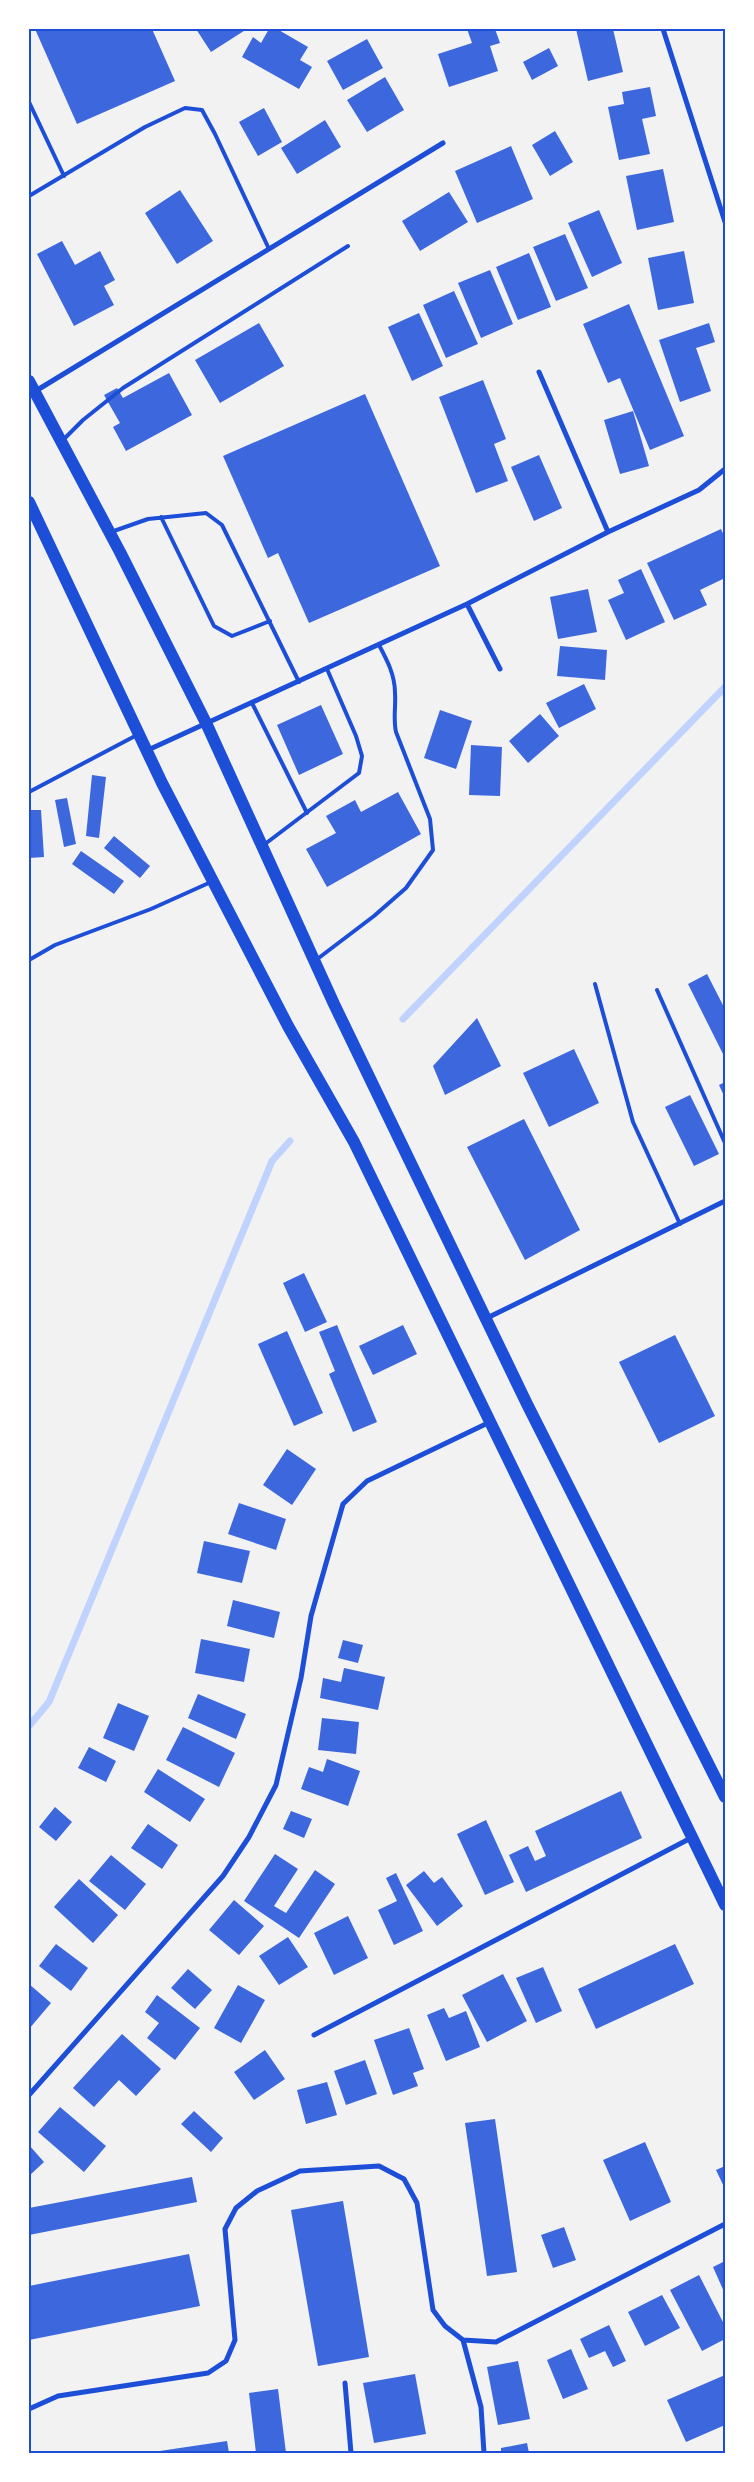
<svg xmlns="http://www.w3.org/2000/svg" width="754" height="2482" font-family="Overpass,sans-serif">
<rect width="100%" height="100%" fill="#f2f2f2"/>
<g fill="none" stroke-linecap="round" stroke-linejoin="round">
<path stroke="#bfd3fe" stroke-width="7" d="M 403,1019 L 725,687
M 29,1726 L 49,1702 L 272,1161 L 290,1141"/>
</g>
<path fill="#3d67dc" d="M 35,29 L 152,29 L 175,81 L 77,124 Z
M 196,29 L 247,29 L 211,52 Z
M 269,29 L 277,29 L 308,47 L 300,60 L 312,67 L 299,89 L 242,57 L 253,37 L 261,43 Z
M 467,29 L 495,29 L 500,43 L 490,46 L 498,71 L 449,87 L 438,54 L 472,43 Z
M 576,29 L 613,29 L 623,72 L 588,81 Z
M 367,39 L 383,68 L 343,90 L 327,61 Z
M 549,48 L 558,66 L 532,80 L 523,62 Z
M 385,77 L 404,110 L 367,132 L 347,100 Z
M 650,87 L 656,116 L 642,119 L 650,154 L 619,160 L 608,107 L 624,104 L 622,92 Z
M 264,108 L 282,142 L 258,156 L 239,122 Z
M 325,120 L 341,147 L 297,174 L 281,148 Z
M 555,131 L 573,162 L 550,176 L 532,145 Z
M 511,146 L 533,199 L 477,223 L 455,171 Z
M 663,169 L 674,222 L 637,230 L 626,176 Z
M 180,190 L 213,241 L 177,264 L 145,213 Z
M 449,192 L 468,222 L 420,251 L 402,221 Z
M 599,210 L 622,263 L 592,277 L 568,223 Z
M 565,234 L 588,288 L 556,301 L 533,247 Z
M 62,241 L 75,265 L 100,251 L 115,280 L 104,286 L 114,305 L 74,326 L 37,254 Z
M 684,251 L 694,303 L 658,310 L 648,258 Z
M 529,253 L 551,307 L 518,320 L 496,267 Z
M 490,270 L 513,324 L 481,338 L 458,283 Z
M 454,291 L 478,344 L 446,358 L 423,305 Z
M 629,304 L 684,436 L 650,450 L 620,378 L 608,383 L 583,324 Z
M 419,313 L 443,366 L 412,381 L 388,327 Z
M 259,323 L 284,366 L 220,403 L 195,360 Z
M 709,323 L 715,342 L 696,348 L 711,391 L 680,402 L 659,340 Z
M 169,373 L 192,415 L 126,451 L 113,427 L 120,423 L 104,395 L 117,388 L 123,398 Z
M 483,380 L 506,439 L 494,444 L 508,481 L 476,493 L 439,397 Z
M 365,394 L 440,566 L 309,623 L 278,553 L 268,558 L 223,456 Z
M 633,411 L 649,466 L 620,474 L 604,420 Z
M 539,455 L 562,508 L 534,521 L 511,467 Z
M 721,529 L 725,538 L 725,578 L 700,590 L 707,605 L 674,620 L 647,563 Z
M 641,569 L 665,622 L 626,640 L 608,600 L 624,593 L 618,580 Z
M 588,589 L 597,632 L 558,639 L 550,597 Z
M 560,646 L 607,650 L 605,680 L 557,676 Z
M 584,684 L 596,709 L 559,728 L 546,703 Z
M 321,705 L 343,754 L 299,775 L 277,725 Z
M 440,710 L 472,721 L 456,769 L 424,758 Z
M 540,714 L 559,736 L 528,763 L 509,741 Z
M 471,745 L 502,747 L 500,796 L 469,795 Z
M 92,775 L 106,777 L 99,838 L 86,836 Z
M 398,792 L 421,834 L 327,887 L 306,849 L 336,833 L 326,816 L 355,800 L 361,812 Z
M 67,798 L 76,844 L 64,847 L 55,800 Z
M 29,810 L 41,810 L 44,857 L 29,858 Z
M 114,836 L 150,866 L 140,878 L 104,848 Z
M 81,851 L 124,881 L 114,894 L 72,864 Z
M 707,974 L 725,1009 L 725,1058 L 688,984 Z
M 477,1018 L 501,1066 L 445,1095 L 433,1066 Z
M 574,1049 L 599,1103 L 549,1127 L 523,1073 Z
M 725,1082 L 725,1098 L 719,1085 Z
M 690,1095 L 719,1154 L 694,1166 L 665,1107 Z
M 524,1119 L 580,1230 L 525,1260 L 467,1147 Z
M 304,1273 L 327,1322 L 305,1332 L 283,1283 Z
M 337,1325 L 377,1422 L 353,1432 L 329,1374 L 335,1371 L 319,1332 Z
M 403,1325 L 417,1354 L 373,1375 L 359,1346 Z
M 287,1331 L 323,1413 L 294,1426 L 258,1344 Z
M 675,1335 L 715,1416 L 659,1443 L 619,1362 Z
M 287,1449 L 316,1469 L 292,1505 L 263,1485 Z
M 239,1503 L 286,1519 L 276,1550 L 228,1534 Z
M 204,1541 L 250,1551 L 242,1583 L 197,1573 Z
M 233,1600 L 280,1612 L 274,1638 L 227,1626 Z
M 201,1639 L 250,1649 L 244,1682 L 195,1673 Z
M 343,1640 L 363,1645 L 358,1663 L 338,1658 Z
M 344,1668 L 385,1677 L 378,1710 L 320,1698 L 323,1678 L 341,1682 Z
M 198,1694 L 246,1714 L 236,1739 L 188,1718 Z
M 118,1703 L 149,1716 L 134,1751 L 103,1738 Z
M 322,1718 L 359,1722 L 356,1754 L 318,1750 Z
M 183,1727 L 235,1753 L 219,1787 L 166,1760 Z
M 89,1747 L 116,1761 L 106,1782 L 78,1768 Z
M 327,1759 L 360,1771 L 348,1806 L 301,1789 L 309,1767 L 323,1772 Z
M 158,1769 L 205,1799 L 190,1822 L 144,1792 Z
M 621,1791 L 642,1838 L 526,1892 L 509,1855 L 528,1846 L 535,1861 L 546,1856 L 535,1831 Z
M 55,1807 L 72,1822 L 56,1841 L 39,1827 Z
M 291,1811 L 312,1819 L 304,1838 L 283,1829 Z
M 486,1820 L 514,1882 L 485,1895 L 457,1834 Z
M 148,1824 L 178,1845 L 162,1869 L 131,1848 Z
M 275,1854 L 298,1869 L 274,1906 L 286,1913 L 315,1870 L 335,1884 L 299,1938 L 244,1901 Z
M 111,1855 L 146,1884 L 125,1910 L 89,1881 Z
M 424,1871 L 434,1883 L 442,1877 L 463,1906 L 437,1926 L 406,1885 Z
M 396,1873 L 423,1931 L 394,1945 L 378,1910 L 397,1901 L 386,1878 Z
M 79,1879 L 118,1915 L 93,1943 L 54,1907 Z
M 234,1900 L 264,1926 L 239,1955 L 209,1930 Z
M 348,1916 L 368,1958 L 334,1975 L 314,1933 Z
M 288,1937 L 308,1967 L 279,1985 L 259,1956 Z
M 56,1944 L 88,1968 L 71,1991 L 39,1966 Z
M 675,1944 L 694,1984 L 596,2029 L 578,1989 Z
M 543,1967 L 562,2011 L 536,2023 L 516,1978 Z
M 188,1969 L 212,1990 L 195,2009 L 171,1988 Z
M 503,1974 L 527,2021 L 487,2042 L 462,1995 Z
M 29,1984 L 51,2003 L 29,2029 Z
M 238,1985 L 265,2000 L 241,2043 L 214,2028 Z
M 157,1995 L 200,2028 L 175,2060 L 147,2038 L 159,2023 L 145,2012 Z
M 444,2008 L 449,2018 L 466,2011 L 480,2047 L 446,2061 L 427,2015 Z
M 409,2028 L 424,2069 L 413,2073 L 418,2086 L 393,2095 L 374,2040 Z
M 122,2034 L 161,2069 L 136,2096 L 119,2080 L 94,2107 L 73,2088 Z
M 265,2050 L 285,2079 L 254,2100 L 234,2072 Z
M 365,2060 L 377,2094 L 346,2105 L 334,2071 Z
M 327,2082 L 337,2115 L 306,2124 L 297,2090 Z
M 60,2107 L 106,2146 L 84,2172 L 38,2132 Z
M 194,2111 L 223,2138 L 211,2152 L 181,2124 Z
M 495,2119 L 517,2272 L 487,2276 L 465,2123 Z
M 645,2142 L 671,2202 L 630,2221 L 603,2160 Z
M 29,2145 L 44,2162 L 29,2176 Z
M 725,2166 L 725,2189 L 716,2170 Z
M 192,2177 L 197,2202 L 29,2235 L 29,2208 Z
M 343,2201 L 369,2357 L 318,2366 L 291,2210 Z
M 564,2227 L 576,2260 L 553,2268 L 541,2235 Z
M 189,2254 L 200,2306 L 29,2340 L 29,2286 Z
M 725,2261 L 725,2294 L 713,2267 Z
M 699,2275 L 725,2326 L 725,2339 L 702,2351 L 670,2290 Z
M 662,2295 L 680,2328 L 645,2346 L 628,2312 Z
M 609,2325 L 626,2361 L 613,2367 L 605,2351 L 589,2358 L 580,2339 Z
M 571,2349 L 588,2389 L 563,2399 L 547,2360 Z
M 518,2361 L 530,2419 L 498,2425 L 487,2367 Z
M 415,2374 L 426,2434 L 374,2443 L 363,2383 Z
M 725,2375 L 725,2425 L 686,2442 L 667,2400 Z
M 278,2389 L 286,2453 L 256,2453 L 249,2393 Z
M 227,2441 L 229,2453 L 154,2453 L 153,2452 Z
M 527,2443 L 529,2453 L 501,2453 L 501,2448 Z"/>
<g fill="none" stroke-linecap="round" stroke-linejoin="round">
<path stroke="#1d4ed8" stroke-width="4" d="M 29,102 L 64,176
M 29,196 L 145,127 L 185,108 L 202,110 L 215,134 L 269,249
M 63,440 L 83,420 L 123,388 L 348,246
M 161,517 L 214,626 L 232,636 L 270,621
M 111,532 L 148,519 L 206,513 L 222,525 L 299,682
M 252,703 L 307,813
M 29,792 L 137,735
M 265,844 L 359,773 L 362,756 L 356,736 L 327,669
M 29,960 L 55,945 L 151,909 L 211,882
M 316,960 L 374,916 L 406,888 L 433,850 L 430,819 L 396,732 C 393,718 396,707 395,693 C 395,675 387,660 379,645
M 595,984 L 633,1122 L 680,1224
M 657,990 L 725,1143"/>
<path stroke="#1d4ed8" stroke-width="5" d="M 663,29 L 725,222
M 539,372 L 608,532
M 34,392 L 443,143
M 467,604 L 500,669
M 148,750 L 467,604 L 608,532 L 699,490 L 725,469
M 487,1318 L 725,1201
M 314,2035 L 691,1838
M 29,2095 L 223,1876 L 249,1837 L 276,1785 L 301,1678 L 311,1616 L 343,1504 L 367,1481 L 490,1422
M 463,2340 L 496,2342 L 725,2224
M 463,2340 L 481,2407 L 484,2453
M 345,2383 L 351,2453
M 29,2409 L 58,2396 L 208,2373 L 226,2361 L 235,2340 L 225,2229 L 236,2208 L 257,2191 L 300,2171 L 379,2166 L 404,2179 L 417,2203 L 433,2310 L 445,2326 L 463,2340"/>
<path stroke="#1d4ed8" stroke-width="12" d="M 29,381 L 120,552 L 207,725 L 334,1004 L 527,1404 L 725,1797
M 29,502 L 162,783 L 288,1026 L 354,1142 L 725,1905"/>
</g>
<rect width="754" height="2482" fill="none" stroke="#ffffff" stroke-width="60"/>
<rect x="30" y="30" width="694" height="2422" fill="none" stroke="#1d4ed8" stroke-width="2"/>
</svg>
